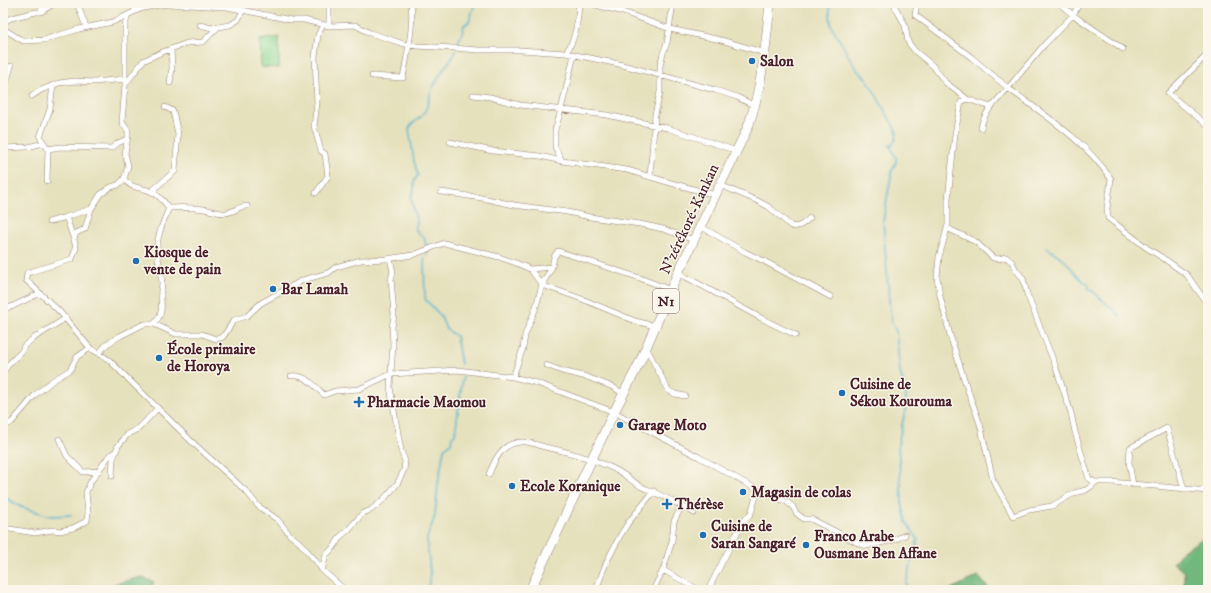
<svg xmlns="http://www.w3.org/2000/svg" width="1211" height="593" font-family="'IM FELL DW Pica',serif">
<rect width="100%" height="100%" fill="#fbf7ec"/>
<filter id="ink" filterUnits="userSpaceOnUse"><feTurbulence type="fractalNoise" baseFrequency=".025" numOctaves="2"/><feDisplacementMap in="SourceGraphic" scale="8" xChannelSelector="R" yChannelSelector="G"/><feConvolveMatrix kernelMatrix="1 2 1 2 8 2 1 2 1" color-interpolation-filters="sRGB"/></filter>
<filter id="wash" filterUnits="userSpaceOnUse"><feTurbulence type="fractalNoise" baseFrequency=".012" numOctaves="4" result="noise"/><feDisplacementMap in="SourceGraphic" scale="16" xChannelSelector="R" yChannelSelector="G"/><feGaussianBlur stdDeviation="0.9" result="paint"/><feColorMatrix in="noise" values="0 0 0 0 0 0 0 0 0 0 0 0 0 0 0 0 0 1.4 0 .05"/><feComposite in="paint" operator="in"/></filter>
<g filter="url(#wash)">
<rect width="100%" height="100%" fill="#e6e1bd"/>
<path fill="#8dd894" stroke="#6c7c60" d="M 279,37 L 279,68 L 261,67 L 260,40 Z"/>
<path fill="#72b87e" stroke="#5e6c54" d="M 1208,535 L 1208,590 L 1184,590 L 1184,572 L 1173,563 L 1183,551 Z
M 978,576 L 990,590 L 949,590 Z
M 141,577 L 154,582 L 149,590 L 102,590 L 110,585 Z"/>
<g fill="none" stroke-linecap="round" stroke-linejoin="round">
<path stroke="#54b4d2" stroke-width="1.5" d="M 829,3 L 831,25 L 856,69 L 867,79 L 897,132 C 896,139 897,142 890,145 L 896,158 L 896,162 L 892,171 L 883,221 L 889,300 L 892,324 L 896,331 L 900,373 L 906,390 L 906,406 L 898,445 L 902,502 L 906,522 L 918,539 L 906,583 L 907,590
M 456,47 L 463,31 L 464,25 L 469,22 L 475,3
M 455,50 L 453,57 L 444,68 L 432,89 L 427,107 L 422,116 L 412,124 L 409,129 L 414,161 L 418,175 L 414,181 L 414,190 L 411,198 L 417,223 L 415,228 L 419,234 L 424,237 L 428,253 L 424,260 L 425,299 L 440,315 L 446,329 L 456,336 L 461,364
M 1047,248 C 1053,252 1060,256 1065,261 C 1072,268 1079,280 1088,284 L 1089,288 L 1120,316
M 3,496 L 21,507 L 51,516 L 71,515
M 428,590 L 430,573 L 427,538 L 435,516 L 438,484 L 444,449 L 451,443 L 452,436 L 455,434 L 463,376"/>
</g>
</g>
<g filter="url(#ink)">
<g fill="none" stroke-linecap="round" stroke-linejoin="round">
<g stroke="#988074" stroke-width="6">
<path id="minor" d="M 70,3 L 53,4 L 41,12 L 36,12 L 11,18 L 3,23 L 4,29 L 23,41 L 44,40 L 79,29 L 113,22 L 140,9 L 153,6 L 169,4 L 227,7 L 291,20 L 304,20 L 329,26 L 355,25 L 370,33 L 386,38 L 404,44 L 417,46 L 453,48 L 478,50 L 520,50 L 566,53 L 619,64 L 715,90 L 737,97 L 755,106
M 77,3 L 86,27
M 128,3 L 137,10
M 329,3 L 329,26
M 588,3 L 623,12 L 670,29 L 721,40 L 765,53
M 893,3 L 905,25 L 908,42 L 915,51 L 933,66 L 946,83 L 967,99
M 917,3 L 915,15 L 971,57 L 1008,88 C 998,100 983,112 981,128
M 1059,3 L 1073,15 L 1123,49
M 1080,3 L 1073,15 L 1044,45 L 1008,88 C 1043,114 1087,142 1111,179 L 1107,208 L 1108,218 L 1147,248 L 1166,260 L 1187,275 L 1208,305
M 41,12 L 43,3
M 200,25 L 212,28 L 230,25 L 238,20 L 243,10
M 566,53 C 576,38 578,21 579,3
M 1208,54 L 1168,93 L 1208,126
M 372,76 L 403,78 C 407,54 414,27 411,3
M 170,83 L 172,68 L 171,49
M 125,85 L 143,61 L 160,53 L 187,43 L 203,42 L 218,27
M 3,87 L 6,84 L 11,66
M 473,95 L 490,97 L 520,105 L 607,115 L 667,128 L 737,151
M 32,96 L 41,90 L 59,83 L 75,81 L 94,82 L 125,79
M 991,107 L 967,99 L 961,102 L 955,134 L 948,199 L 948,225 L 939,257 L 937,277 L 940,296 L 950,335 L 966,385 L 980,424 L 993,480 L 1013,516 L 1029,510 L 1052,506 L 1074,493 L 1086,490 L 1092,486 L 1095,482
M 450,142 L 493,151 L 540,156 L 562,161 L 627,170 L 671,183 L 715,195
M 3,148 L 28,147 L 44,143
M 48,149 L 40,137 L 50,109 L 53,85
M 562,161 L 555,147 L 555,130 L 561,110 L 574,55
M 650,177 L 655,115 L 660,92 L 660,66 L 663,53 L 667,43 L 673,3
M 47,181 L 48,149 L 60,147 L 112,148 L 118,143 L 127,139
M 720,185 L 758,201 L 769,207 L 791,226 C 800,228 804,223 810,218
M 441,192 L 482,198 L 514,205 L 567,212 L 590,217 L 640,224 L 663,229 L 694,240
M 155,193 L 154,189 L 175,171 L 178,134 L 173,111 L 165,107
M 316,193 L 328,176 L 325,154 L 321,151 L 314,126 L 317,103 L 315,57 L 318,35 L 323,24
M 169,208 C 181,207 192,207 204,209 C 211,210 220,214 226,213 C 234,212 239,206 247,206
M 66,217 L 91,209 L 101,194 L 111,187 L 118,185 L 124,179 L 128,166 L 125,153 L 128,136 L 128,131 L 122,122 L 125,85 L 125,25 L 128,15
M 49,222 L 66,217 L 74,240 L 76,248 L 72,259 L 27,273 L 26,280 L 60,312 L 90,348 L 109,360 L 191,441 L 247,492 L 258,506 L 278,520 L 290,535 L 299,542 L 316,561 L 322,570 L 345,590
M 700,226 L 745,252 L 764,261 L 831,297
M 947,228 L 976,242 L 993,258 L 999,259 L 1006,257 L 1012,262 L 1016,270 L 1023,278 L 1027,294 L 1055,365 L 1071,413 L 1075,432 L 1089,479 L 1095,482 L 1111,482 L 1208,491
M 74,239 L 76,233 L 85,229 L 91,209
M 530,269 L 552,267
M 678,273 C 718,293 756,318 796,335
M 3,308 L 11,307 L 40,293
M 154,324 L 176,334 L 202,334 L 216,339 L 223,337 L 234,320 L 247,316 L 261,303 L 303,280 L 328,273 L 336,267 L 361,260 L 386,259 L 413,255 L 444,243 L 499,257 L 516,263 L 530,269 L 542,285 L 582,299 L 635,321 L 655,326
M 646,347 L 668,390 L 675,394 L 685,396
M 99,353 L 107,344 L 120,336 L 144,324 L 154,324 C 164,312 161,309 161,295 C 160,291 162,287 162,283 C 161,270 157,259 157,246 C 158,232 164,220 169,208 C 164,201 157,194 150,191 C 138,186 133,190 124,179
M 546,365 L 562,371 L 587,377 L 613,387 L 624,394
M 3,372 L 9,364 L 22,351 L 24,346 L 34,338 L 66,318
M 291,376 C 305,374 314,385 324,395 L 335,391 L 359,389 L 391,374 L 458,370 L 513,377 L 537,383 L 614,412 L 699,457 L 758,490 L 751,513 L 744,521 L 736,535 L 708,590
M 513,377 L 523,348 L 525,335 L 535,310 L 542,285 L 552,267 L 554,257 L 558,251 L 640,278 L 671,290
M 3,427 L 12,422 L 35,395 L 52,381 L 70,370 L 77,357 L 90,348
M 59,439 L 67,456 L 83,472 L 99,471
M 489,474 C 495,459 502,443 521,442 C 528,441 538,445 545,447 C 569,452 592,458 614,469 C 624,473 632,482 642,487 C 660,495 677,502 694,513
M 112,476 L 113,459 L 118,446 L 128,434 L 139,428 L 158,408
M 1133,485 L 1129,462 L 1130,448 L 1167,428 L 1184,489
M 758,490 L 787,502 L 793,507 L 796,513 L 804,519 L 811,519 L 823,525 L 858,543 L 866,546 L 894,540 L 905,535
M 3,528 L 35,533 L 53,530 L 60,531 L 73,528 L 87,521 L 88,512 L 86,492 L 91,481 L 109,456 L 116,451
M 322,570 L 326,555 L 334,547 L 340,537 L 348,530 L 363,513 L 371,510 L 383,500 L 397,484 L 404,470 L 405,461 L 401,451 L 390,387 L 393,344 L 392,327 L 394,315 L 391,279 L 393,272 L 390,258
M 663,570 L 699,590
M 596,590 L 606,563 L 620,536 L 628,523 L 654,491
M 653,590 L 663,570 L 672,541 L 674,521 L 682,506"/>
</g>
<g stroke="#988074" stroke-width="10">
<path id="trunk" d="M 530,590 L 614,412 L 639,364 L 678,273 L 748,127 C 762,87 766,45 770,3"/>
</g>
<use href="#minor" stroke="#fff" stroke-width="5"/>
<use href="#trunk" stroke="#fff" stroke-width="9"/>
</g>
</g>
<g fill="#1f6fb2" stroke="#fbf7ec" stroke-width="1.5">
<circle cx="752" cy="61" r="4"/>
<circle cx="136" cy="261" r="4"/>
<circle cx="273" cy="289" r="4"/>
<circle cx="159" cy="358" r="4"/>
<circle cx="842" cy="393" r="4"/>
<path d="M357 396h4v4h4v4h-4v4h-4v-4h-4v-4h4z"/>
<circle cx="620" cy="425" r="4"/>
<circle cx="512" cy="486" r="4"/>
<circle cx="743" cy="492" r="4"/>
<path d="M665 498h4v4h4v4h-4v4h-4v-4h-4v-4h4z"/>
<circle cx="703" cy="535" r="4"/>
<circle cx="806" cy="545" r="4"/>
</g>
<g text-anchor="middle" stroke-width="3" stroke-linejoin="round" paint-order="stroke">
<rect fill="#fbf7ec" stroke="#7f6065" stroke-width="1" x="653" y="289" width="26" height="24" rx="3"/>
<g font-size="14" font-weight="bold" fill="#4a1f2b">
<text x="666" y="306">N1</text>
</g>
<g font-size="15" font-weight="bold" fill="#4a1f2b" stroke="#fbf7ec" text-anchor="start">
<text x="760" y="66">Salon</text>
<text x="144" y="257">Kiosque de<tspan x="144" dy="17">vente de pain</tspan></text>
<text x="281" y="294">Bar Lamah</text>
<text x="167" y="354">École primaire<tspan x="167" dy="17">de Horoya</tspan></text>
<text x="850" y="389">Cuisine de<tspan x="850" dy="17">Sékou Kourouma</tspan></text>
<text x="367" y="407">Pharmacie Maomou</text>
<text x="628" y="430">Garage Moto</text>
<text x="520" y="491">Ecole Koranique</text>
<text x="751" y="497">Magasin de colas</text>
<text x="675" y="509">Thérèse</text>
<text x="711" y="531">Cuisine de<tspan x="711" dy="17">Saran Sangaré</tspan></text>
<text x="814" y="541">Franco Arabe<tspan x="814" dy="17">Ousmane Ben Affane</tspan></text>
</g>
<g font-size="15" fill="#4a1f2b" stroke="#fbf7ec">
<text transform="translate(689 219) rotate(-65)" y="5">N'zérékoré-Kankan</text>
</g>
</g>
<rect width="1211" height="593" fill="none" stroke="#fbf7ec" stroke-width="16"/>
</svg>
